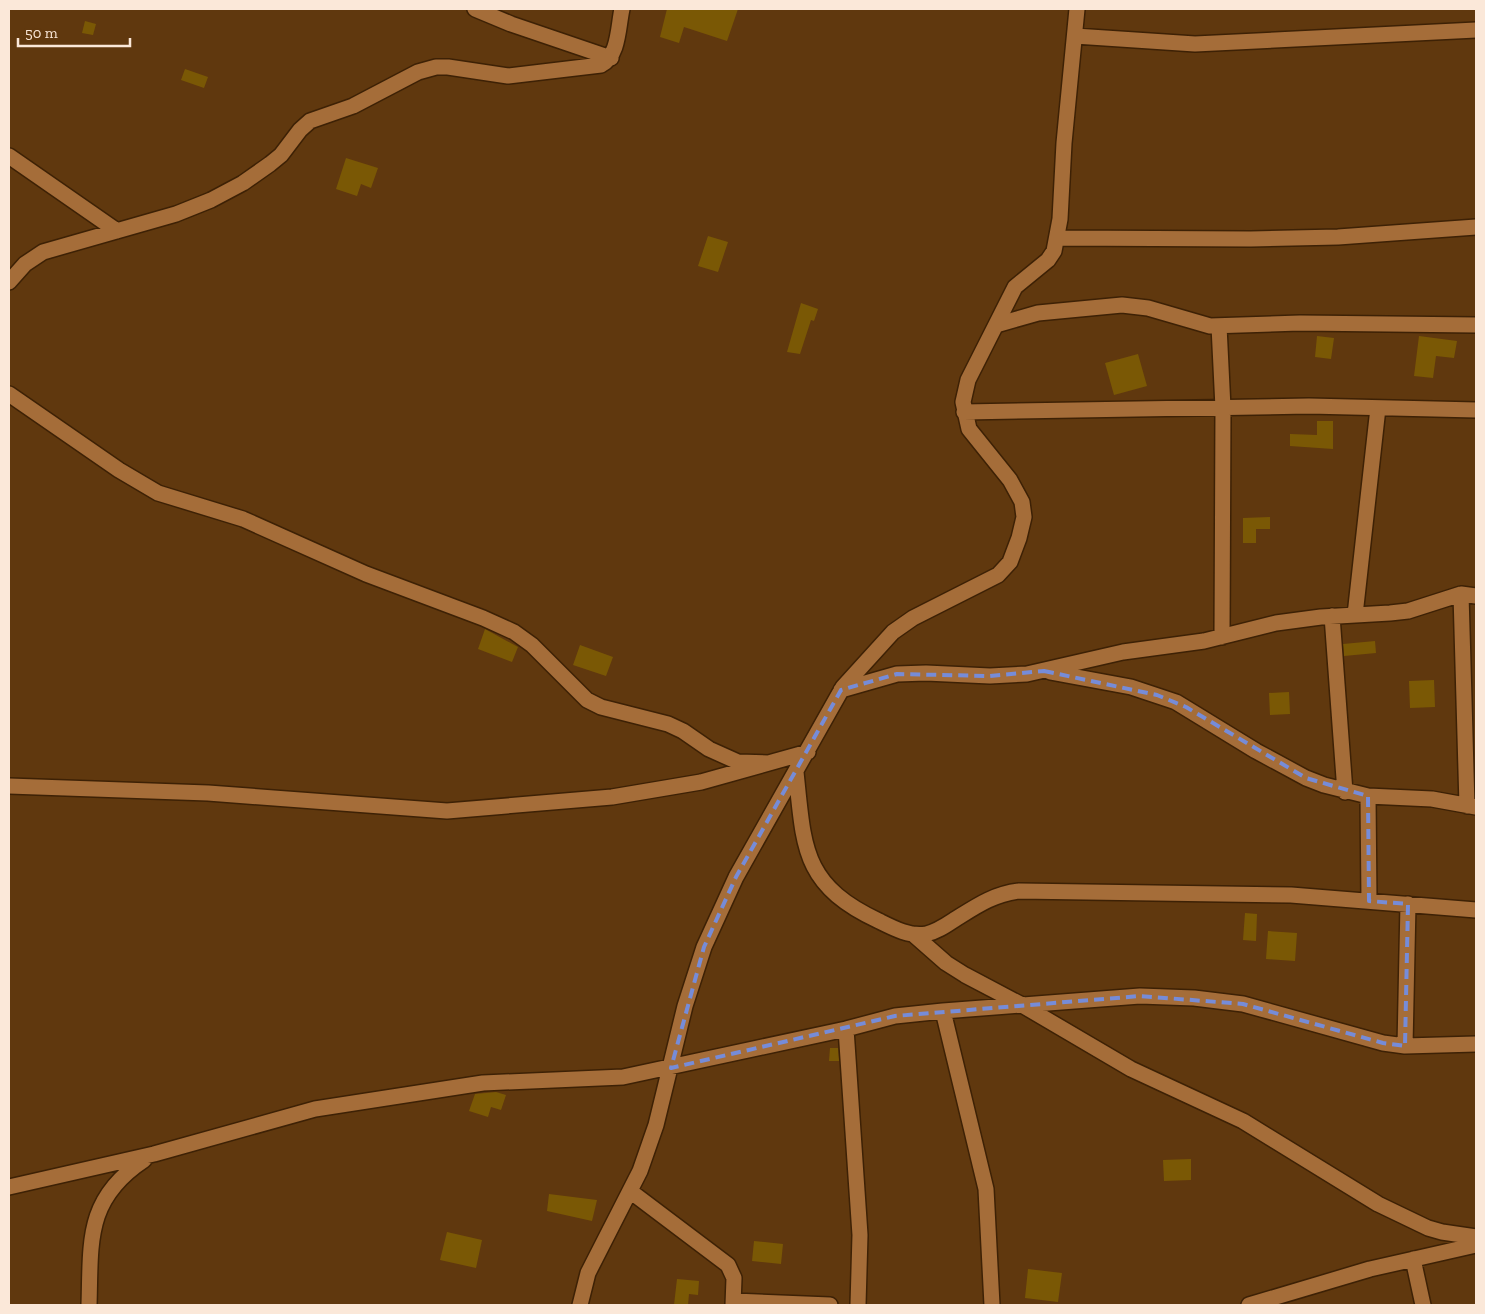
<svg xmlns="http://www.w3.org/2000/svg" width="1485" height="1314" font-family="'Zilla Slab',serif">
<rect width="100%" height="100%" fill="#60380e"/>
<path fill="#7a5805" d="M 667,9 L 738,9 L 727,41 L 684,27 L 679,43 L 660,37 Z
M 85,21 L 96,24 L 93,35 L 82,33 Z
M 185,69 L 208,77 L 204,88 L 181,80 Z
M 346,158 L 378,168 L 371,188 L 361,184 L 357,196 L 336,189 Z
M 708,236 L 728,242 L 718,272 L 698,266 Z
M 801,303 L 818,309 L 814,321 L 811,320 L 800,354 L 787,352 Z
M 1317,336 L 1334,338 L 1331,359 L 1315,357 Z
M 1419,336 L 1457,341 L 1454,358 L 1436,356 L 1433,378 L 1414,376 Z
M 1138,354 L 1147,386 L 1114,395 L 1105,363 Z
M 1317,421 L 1333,421 L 1333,449 L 1290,446 L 1290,434 L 1317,435 Z
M 1270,517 L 1270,529 L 1256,529 L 1256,543 L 1243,543 L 1243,518 Z
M 485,629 L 518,647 L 512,662 L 478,649 Z
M 1375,641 L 1376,653 L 1344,656 L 1343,644 Z
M 580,645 L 613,657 L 606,676 L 573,665 Z
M 1434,680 L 1435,707 L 1410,708 L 1409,681 Z
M 1289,692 L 1290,714 L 1270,715 L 1269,693 Z
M 1245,913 L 1257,914 L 1256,941 L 1243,940 Z
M 1268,931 L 1297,933 L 1295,961 L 1266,959 Z
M 830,1048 L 838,1048 L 839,1061 L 829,1061 Z
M 496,1092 L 506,1095 L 501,1110 L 491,1107 L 488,1117 L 469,1111 L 475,1094 Z
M 1191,1159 L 1191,1180 L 1164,1181 L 1163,1160 Z
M 549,1194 L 597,1200 L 592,1221 L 547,1211 Z
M 447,1232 L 482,1240 L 476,1268 L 440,1260 Z
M 754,1241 L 783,1244 L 781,1264 L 752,1261 Z
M 1028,1269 L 1062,1273 L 1058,1302 L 1025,1298 Z
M 677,1279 L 699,1281 L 698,1295 L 689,1294 L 688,1305 L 674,1305 Z"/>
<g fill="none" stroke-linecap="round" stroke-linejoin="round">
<g stroke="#3d2105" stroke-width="18">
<path id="minor" d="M 475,9 L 511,24 L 611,58
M 1075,36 L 1195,44 L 1476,30
M 9,156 L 117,231
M 1057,238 L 1251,239 L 1338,237 L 1476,227
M 9,282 L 25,264 L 43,252 L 176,214 L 211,200 L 243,183 L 270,164 L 281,155 L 300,130 L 310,121 L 353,106 L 418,72 L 436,67 L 448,67 L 508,76 L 601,65 C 619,56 618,27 622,9
M 996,325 L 1038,313 L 1122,305 L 1148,308 L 1210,326 L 1300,323 L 1476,325
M 1219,326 L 1223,408 L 1222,637
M 9,394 L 119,470 L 158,493 L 243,519 L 366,574 L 483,618 L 514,632 L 532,645 L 587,700 L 601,707 L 668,724 L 683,731 L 709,749 L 738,762 L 768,763
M 964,412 L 1309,406 L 1476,410
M 1461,594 L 1467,806
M 1355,615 L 1378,408
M 1332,616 L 1345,792
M 1050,672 L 1131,687 L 1176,702 L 1256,751 L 1306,778 L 1324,785 L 1368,796 L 1432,799 L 1476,807
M 841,690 L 897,674 L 926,673 L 990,676 L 1027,674 L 1123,652 L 1204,641 L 1276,623 L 1321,617 L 1390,613 L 1408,611 L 1461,594 L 1476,596
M 796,772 C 804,848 802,885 879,921 C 893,928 910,937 926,934 C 936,932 945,926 954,920 C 975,907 993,894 1019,891 L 1291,895 L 1476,910
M 9,786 L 208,793 L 447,811 L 612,797 L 701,782 L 808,752
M 1368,796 L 1369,901
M 913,934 L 946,963 L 965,975 L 1022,1005 L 1131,1069 L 1243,1121 L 1378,1204 L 1428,1228 L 1442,1232 L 1476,1237
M 943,1011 L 986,1189 L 992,1305
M 846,1029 L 860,1235 L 858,1305
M 1405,1046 L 1408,904
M 9,1187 L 154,1154 L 315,1109 L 483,1083 L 623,1077 L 846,1029 L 895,1016 L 943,1011 L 1140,996 L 1194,998 L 1243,1004 L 1383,1043 L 1405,1046 L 1476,1044
M 630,1191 L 728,1265 L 734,1278 L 733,1305
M 1413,1259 L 1423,1305
M 734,1301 L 830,1305
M 89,1305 C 91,1242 85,1199 144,1160
M 580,1305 L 588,1273 L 640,1171 L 656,1125 L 685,1006 L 704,947 L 736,877 L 843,687 L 893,632 L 913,618 L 998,575 L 1010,562 L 1019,538 L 1024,517 L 1022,502 L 1010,480 L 969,429 L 963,402 L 968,380 L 1015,287 L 1048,260 L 1054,251 L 1060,219 L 1064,143 L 1077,9
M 1249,1305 L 1370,1269 L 1476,1245"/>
</g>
<use href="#minor" stroke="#a56d39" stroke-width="15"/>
</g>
<path fill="none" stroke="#768cd8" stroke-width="4" stroke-dasharray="10 6" stroke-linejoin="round" d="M 1044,671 L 1157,695 L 1186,707 L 1306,778 L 1368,796 L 1369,901 L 1408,904 L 1405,1046 L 1383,1043 L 1243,1004 L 1140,996 L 895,1016 L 671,1068 L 704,947 L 736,877 L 841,690 L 897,674 L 990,676 Z"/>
<rect width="1485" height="1314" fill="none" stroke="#fbe8d9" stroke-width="20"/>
<path d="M18 38v8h112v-8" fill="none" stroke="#fbe8d9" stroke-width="2.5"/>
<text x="25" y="38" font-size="15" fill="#fbe8d9" stroke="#60380e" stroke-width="4" paint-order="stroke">50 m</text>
</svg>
